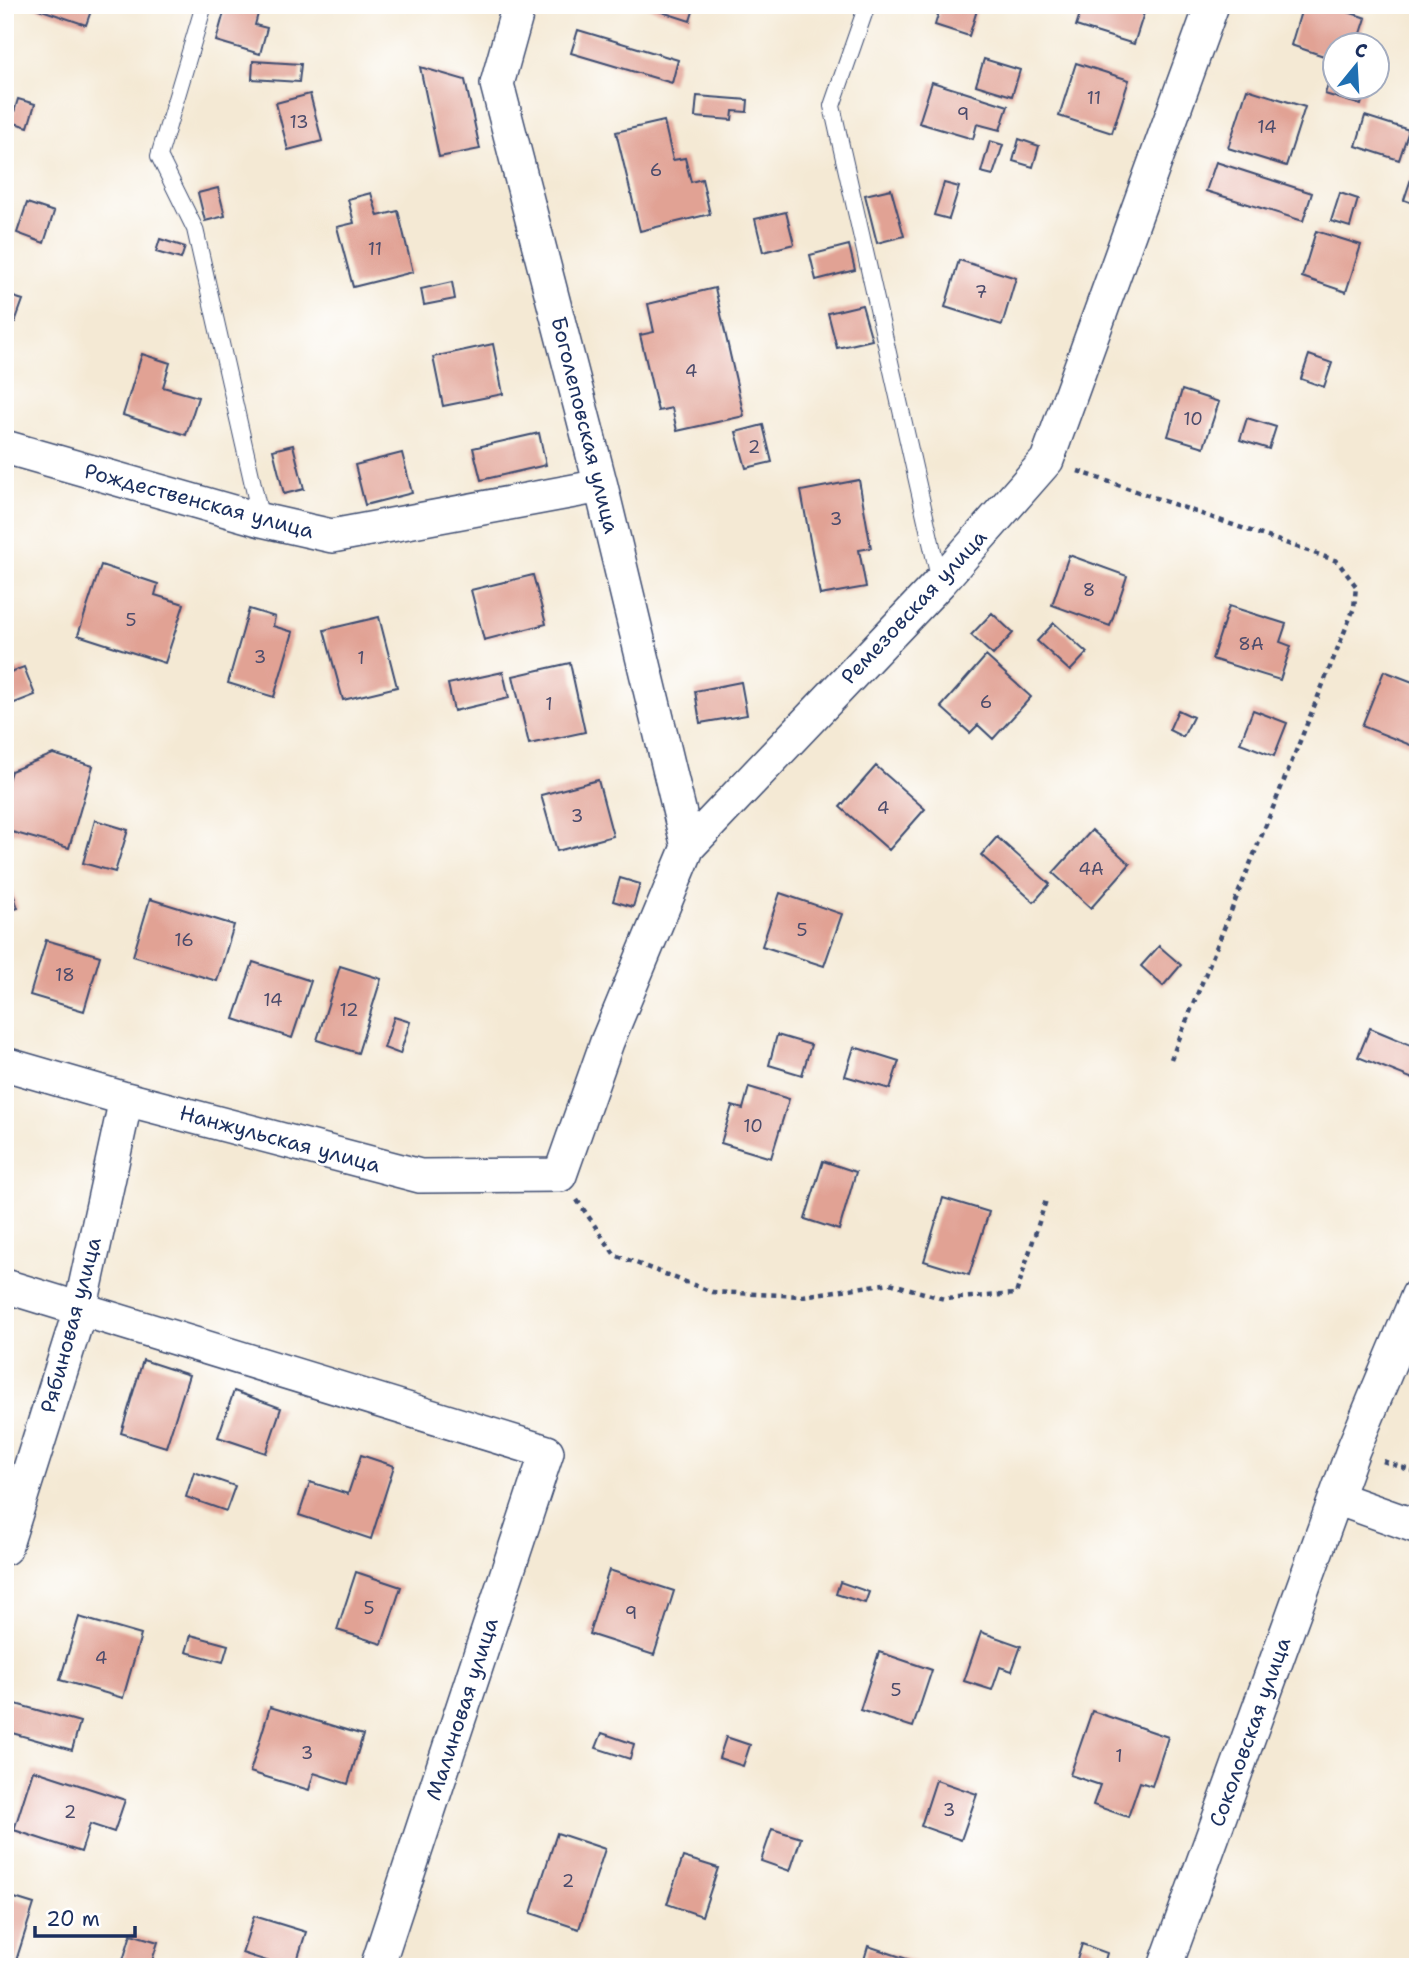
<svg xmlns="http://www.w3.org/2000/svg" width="1423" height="1972" font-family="'Shantell Sans',sans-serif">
<rect width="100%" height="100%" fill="#fff"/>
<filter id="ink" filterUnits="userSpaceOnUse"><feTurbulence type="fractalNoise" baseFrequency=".0143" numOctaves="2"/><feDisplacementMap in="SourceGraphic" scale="14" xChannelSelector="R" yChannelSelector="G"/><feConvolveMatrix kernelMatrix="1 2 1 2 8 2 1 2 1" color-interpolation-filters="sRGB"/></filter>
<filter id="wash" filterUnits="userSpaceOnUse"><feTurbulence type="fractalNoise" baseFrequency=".00686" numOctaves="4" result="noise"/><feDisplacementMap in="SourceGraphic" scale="28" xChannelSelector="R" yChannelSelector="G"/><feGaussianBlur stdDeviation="1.57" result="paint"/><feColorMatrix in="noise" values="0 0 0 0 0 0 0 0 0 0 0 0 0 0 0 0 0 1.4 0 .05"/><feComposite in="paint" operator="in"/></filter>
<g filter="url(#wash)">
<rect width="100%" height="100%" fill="#f4e9d4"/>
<g id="blocks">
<path fill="#e1a294" d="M 27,5 L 93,5 L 86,25 Z
M 226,5 L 245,5 L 259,10 L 255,25 L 267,28 L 260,54 L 216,41 Z
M 640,5 L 695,5 L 690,21 Z
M 941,5 L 963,5 L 977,10 L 969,36 L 935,25 Z
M 1083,5 L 1120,5 L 1144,13 L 1134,44 L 1076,26 Z
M 1303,5 L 1327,5 L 1366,18 L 1357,46 L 1336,46 L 1336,60 L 1291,45 Z
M 578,30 L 678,60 L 672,83 L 571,53 Z
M 984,59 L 1020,70 L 1012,96 L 976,85 Z
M 253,61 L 301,64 L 299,82 L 252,79 Z
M 1076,63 L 1129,80 L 1112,133 L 1059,116 Z
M 420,67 L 465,80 L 480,149 L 439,157 Z
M 1329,81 L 1336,83 L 1336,88 L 1352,88 L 1365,91 L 1361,105 L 1325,94 Z
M 932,82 L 1008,106 L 1000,130 L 977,124 L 973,139 L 919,123 Z
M 1247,89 L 1305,107 L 1286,166 L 1228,148 Z
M 310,94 L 322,141 L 288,150 L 276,103 Z
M 697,96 L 748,100 L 747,112 L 733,111 L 732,120 L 695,117 Z
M 18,99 L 35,104 L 28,127 L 11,122 Z
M 1365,116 L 1409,130 L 1399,160 L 1356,146 Z
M 664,121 L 673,160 L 685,158 L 691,182 L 702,179 L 710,214 L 640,231 L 616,132 Z
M 1019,139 L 1039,146 L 1033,167 L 1013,161 Z
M 990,141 L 1003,145 L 993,175 L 981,172 Z
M 1216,162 L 1312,193 L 1303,221 L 1206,191 Z
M 1412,176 L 1418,178 L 1418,205 L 1404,200 Z
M 944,183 L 959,187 L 949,219 L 934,215 Z
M 218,188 L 225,216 L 205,221 L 198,193 Z
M 891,189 L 904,236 L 877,243 L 865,195 Z
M 371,193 L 378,216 L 398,211 L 413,272 L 353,287 L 337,227 L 354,223 L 348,199 Z
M 1340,193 L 1358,199 L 1350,227 L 1331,221 Z
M 27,203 L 54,212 L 44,243 L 17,233 Z
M 786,212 L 794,244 L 763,252 L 755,219 Z
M 1316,231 L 1361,245 L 1346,292 L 1302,277 Z
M 160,239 L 185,247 L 181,259 L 156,252 Z
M 849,245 L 855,270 L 816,280 L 810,255 Z
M 959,260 L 1016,278 L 1002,325 L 945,307 Z
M 452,282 L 455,299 L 424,305 L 421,289 Z
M 715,288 L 744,416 L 677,431 L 672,408 L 658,411 L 640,335 L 654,332 L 648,304 Z
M 7,295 L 23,300 L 15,322 L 5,319 Z
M 862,305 L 872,340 L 837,348 L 828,313 Z
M 493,344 L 503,394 L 443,406 L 433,357 Z
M 142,354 L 170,363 L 163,387 L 198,397 L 186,435 L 123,415 Z
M 1309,355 L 1332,363 L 1324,387 L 1301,379 Z
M 1182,390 L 1219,402 L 1204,447 L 1168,436 Z
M 1247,418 L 1276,427 L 1269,449 L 1240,440 Z
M 763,425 L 772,462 L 746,468 L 736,432 Z
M 539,433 L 546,465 L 481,480 L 473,448 Z
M 293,445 L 304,489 L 284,494 L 273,450 Z
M 402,453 L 412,493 L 365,505 L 355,465 Z
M 859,480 L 871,548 L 859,550 L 866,587 L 820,595 L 801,491 Z
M 1069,555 L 1127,576 L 1110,626 L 1052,605 Z
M 101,565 L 158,584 L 155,595 L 184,604 L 165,663 L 78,635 Z
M 533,575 L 546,624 L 484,640 L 471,590 Z
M 1229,606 L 1286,624 L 1280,642 L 1291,646 L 1280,680 L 1212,659 Z
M 249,609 L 275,617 L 273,626 L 293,632 L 274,697 L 228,683 Z
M 992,613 L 1013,633 L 993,655 L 971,635 Z
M 379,617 L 397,687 L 343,700 L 324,630 Z
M 1054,623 L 1087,653 L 1070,671 L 1037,641 Z
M 986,656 L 1031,697 L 993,739 L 978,725 L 970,733 L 941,707 Z
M 570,663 L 585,732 L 529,744 L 513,676 Z
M 24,667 L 35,695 L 12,704 L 5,685 L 5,674 Z
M 1384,671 L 1418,684 L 1418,748 L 1362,726 Z
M 503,672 L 509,698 L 454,711 L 448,684 Z
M 741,682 L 747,715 L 700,723 L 695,691 Z
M 1178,710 L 1193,717 L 1183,737 L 1169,730 Z
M 1253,710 L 1287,723 L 1274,756 L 1240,743 Z
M 53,754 L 93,766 L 69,848 L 5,830 L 5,790 L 11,771 Z
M 876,766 L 925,809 L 889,850 L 840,807 Z
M 598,780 L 613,836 L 557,851 L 541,795 Z
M 95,820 L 128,830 L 115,872 L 83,863 Z
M 1092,830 L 1130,864 L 1091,908 L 1053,873 Z
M 997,837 L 1050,884 L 1034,902 L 981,855 Z
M 5,870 L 18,908 L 5,912 Z
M 620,878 L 640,884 L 633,907 L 613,901 Z
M 780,893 L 842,914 L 824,966 L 762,946 Z
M 150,899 L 234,925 L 217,981 L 133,956 Z
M 46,940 L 100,956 L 84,1011 L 30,995 Z
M 1159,946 L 1181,965 L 1163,986 L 1141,966 Z
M 253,962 L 311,981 L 292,1038 L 234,1019 Z
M 340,966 L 381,979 L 358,1053 L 317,1040 Z
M 394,1017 L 410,1022 L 400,1054 L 384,1048 Z
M 1370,1028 L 1418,1048 L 1418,1067 L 1413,1079 L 1358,1057 Z
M 777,1035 L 811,1045 L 802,1075 L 769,1065 Z
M 854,1047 L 899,1061 L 890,1089 L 845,1076 Z
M 749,1087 L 789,1099 L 771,1158 L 721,1143 L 732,1106 L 743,1109 Z
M 823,1161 L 856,1172 L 839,1230 L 805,1219 Z
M 943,1198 L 989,1212 L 969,1275 L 924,1261 Z
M 143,1360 L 189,1375 L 166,1447 L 121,1433 Z
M 234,1391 L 281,1408 L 266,1453 L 218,1437 Z
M 361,1455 L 394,1466 L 371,1539 L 299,1515 L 310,1482 L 348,1494 Z
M 194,1472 L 235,1486 L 226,1511 L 186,1497 Z
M 609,1570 L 674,1591 L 654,1655 L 589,1634 Z
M 356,1572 L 401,1587 L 382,1644 L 337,1630 Z
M 840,1582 L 869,1592 L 865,1603 L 836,1594 Z
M 79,1617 L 141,1635 L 123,1698 L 60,1680 Z
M 981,1632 L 1021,1646 L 1012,1671 L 1000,1667 L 992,1690 L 964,1681 Z
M 191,1635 L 228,1645 L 223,1662 L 186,1652 Z
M 879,1652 L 932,1670 L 913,1727 L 860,1710 Z
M 5,1701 L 80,1722 L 72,1750 L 5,1731 Z
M 270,1707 L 363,1735 L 348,1784 L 314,1773 L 309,1790 L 250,1772 Z
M 1092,1711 L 1168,1737 L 1152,1786 L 1140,1782 L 1128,1817 L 1093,1805 L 1100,1785 L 1070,1775 Z
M 602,1733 L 634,1744 L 630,1759 L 596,1748 Z
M 726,1737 L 750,1745 L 743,1766 L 719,1758 Z
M 33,1770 L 125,1800 L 114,1832 L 90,1824 L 81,1852 L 14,1830 Z
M 936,1780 L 977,1794 L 961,1840 L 921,1826 Z
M 772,1829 L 801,1838 L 790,1871 L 761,1861 Z
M 557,1833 L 605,1849 L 579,1929 L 531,1913 Z
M 683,1857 L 718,1868 L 702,1916 L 667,1904 Z
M 5,1895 L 34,1904 L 14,1967 L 5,1967 Z
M 254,1916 L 306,1932 L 295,1967 L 285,1967 L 242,1953 Z
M 131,1934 L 158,1942 L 150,1967 L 121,1967 Z
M 1082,1944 L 1107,1953 L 1103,1967 L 1087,1967 L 1076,1963 Z
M 868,1946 L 928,1966 L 928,1967 L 862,1967 Z"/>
</g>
</g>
<g filter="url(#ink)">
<use href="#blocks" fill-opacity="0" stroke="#3c4b70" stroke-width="2"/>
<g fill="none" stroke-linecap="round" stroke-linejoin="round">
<g stroke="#3c4b70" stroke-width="18">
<path id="lane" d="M 204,5 L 159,156 L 195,229 L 261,520
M 867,5 L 832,106 L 940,582"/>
</g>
<g stroke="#3c4b70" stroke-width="36">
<path id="street" d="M 519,5 L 497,84 L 601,486 L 688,847
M 5,447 L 261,520 L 332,536 L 601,486
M 5,1064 L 126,1099 L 420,1176 L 560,1175 L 607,1042 L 688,847 L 940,582 L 1047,460 L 1212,5
M 5,1286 L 547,1452 L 377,1967
M 1336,1498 L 1418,1527
M 5,1548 L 80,1310 L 126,1099
M 1165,1967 L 1353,1450 L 1418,1295"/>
</g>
<path stroke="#3c4b70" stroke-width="4.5" stroke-dasharray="5 5" stroke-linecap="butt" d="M 1078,471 L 1337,561 L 1356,586 L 1354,608 L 1171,1059
M 577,1200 L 615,1255 L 712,1292 L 803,1296 L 890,1283 L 944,1299 L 1016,1294 L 1047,1197
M 1383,1461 L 1418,1473"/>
<use href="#lane" stroke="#fff" stroke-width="16"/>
<use href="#street" stroke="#fff" stroke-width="33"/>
</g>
</g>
<g text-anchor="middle" stroke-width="5" stroke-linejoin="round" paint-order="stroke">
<g font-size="18" fill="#4c4c6c">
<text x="1094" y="104">11</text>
<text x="963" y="120">9</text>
<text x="299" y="128">13</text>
<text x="1267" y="133">14</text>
<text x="656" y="176">6</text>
<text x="375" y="255">11</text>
<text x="981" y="298">7</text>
<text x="691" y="377">4</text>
<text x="1193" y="425">10</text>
<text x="754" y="453">2</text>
<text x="836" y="525">3</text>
<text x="1089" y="596">8</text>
<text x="131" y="626">5</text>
<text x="1251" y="650">8А</text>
<text x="260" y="663">3</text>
<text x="361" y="664">1</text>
<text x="986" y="708">6</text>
<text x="549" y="710">1</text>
<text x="883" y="814">4</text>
<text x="577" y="822">3</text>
<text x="1091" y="875">4А</text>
<text x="802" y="936">5</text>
<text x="184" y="946">16</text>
<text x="65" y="981">18</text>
<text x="273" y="1006">14</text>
<text x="349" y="1016">12</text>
<text x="753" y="1132">10</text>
<text x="369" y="1614">5</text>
<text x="631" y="1619">9</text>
<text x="101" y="1664">4</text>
<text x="896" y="1696">5</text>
<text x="307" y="1759">3</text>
<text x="1119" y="1762">1</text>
<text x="949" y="1816">3</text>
<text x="70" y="1818">2</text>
<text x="568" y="1887">2</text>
</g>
<g font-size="21" fill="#1b2f5e" stroke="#fff">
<text transform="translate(585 425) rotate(76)" y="7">Боголеповская улица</text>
<text transform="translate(199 501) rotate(15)" y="7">Рождественская улица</text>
<text transform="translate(914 607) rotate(-47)" y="7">Ремезовская улица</text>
<text transform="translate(280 1139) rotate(15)" y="7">Нанжульская улица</text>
<text transform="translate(71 1325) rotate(-75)" y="7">Рябиновая улица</text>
<text transform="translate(462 1709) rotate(-72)" y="7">Малиновая улица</text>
<text transform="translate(1250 1732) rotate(-70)" y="7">Соколовская улица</text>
</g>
</g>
<rect width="1423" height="1972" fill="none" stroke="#fff" stroke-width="28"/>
<g transform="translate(1356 66) rotate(18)"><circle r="33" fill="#ffffff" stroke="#a4acbf" stroke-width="2"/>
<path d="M0-5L12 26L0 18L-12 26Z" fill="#1f6fb2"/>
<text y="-10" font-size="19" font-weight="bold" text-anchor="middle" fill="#1b2f5e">С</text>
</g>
<path d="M35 1926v10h100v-10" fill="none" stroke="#1b2f5e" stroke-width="3.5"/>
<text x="46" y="1926" font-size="21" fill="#1b2f5e" stroke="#ffffff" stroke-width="5" paint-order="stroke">20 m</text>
</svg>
